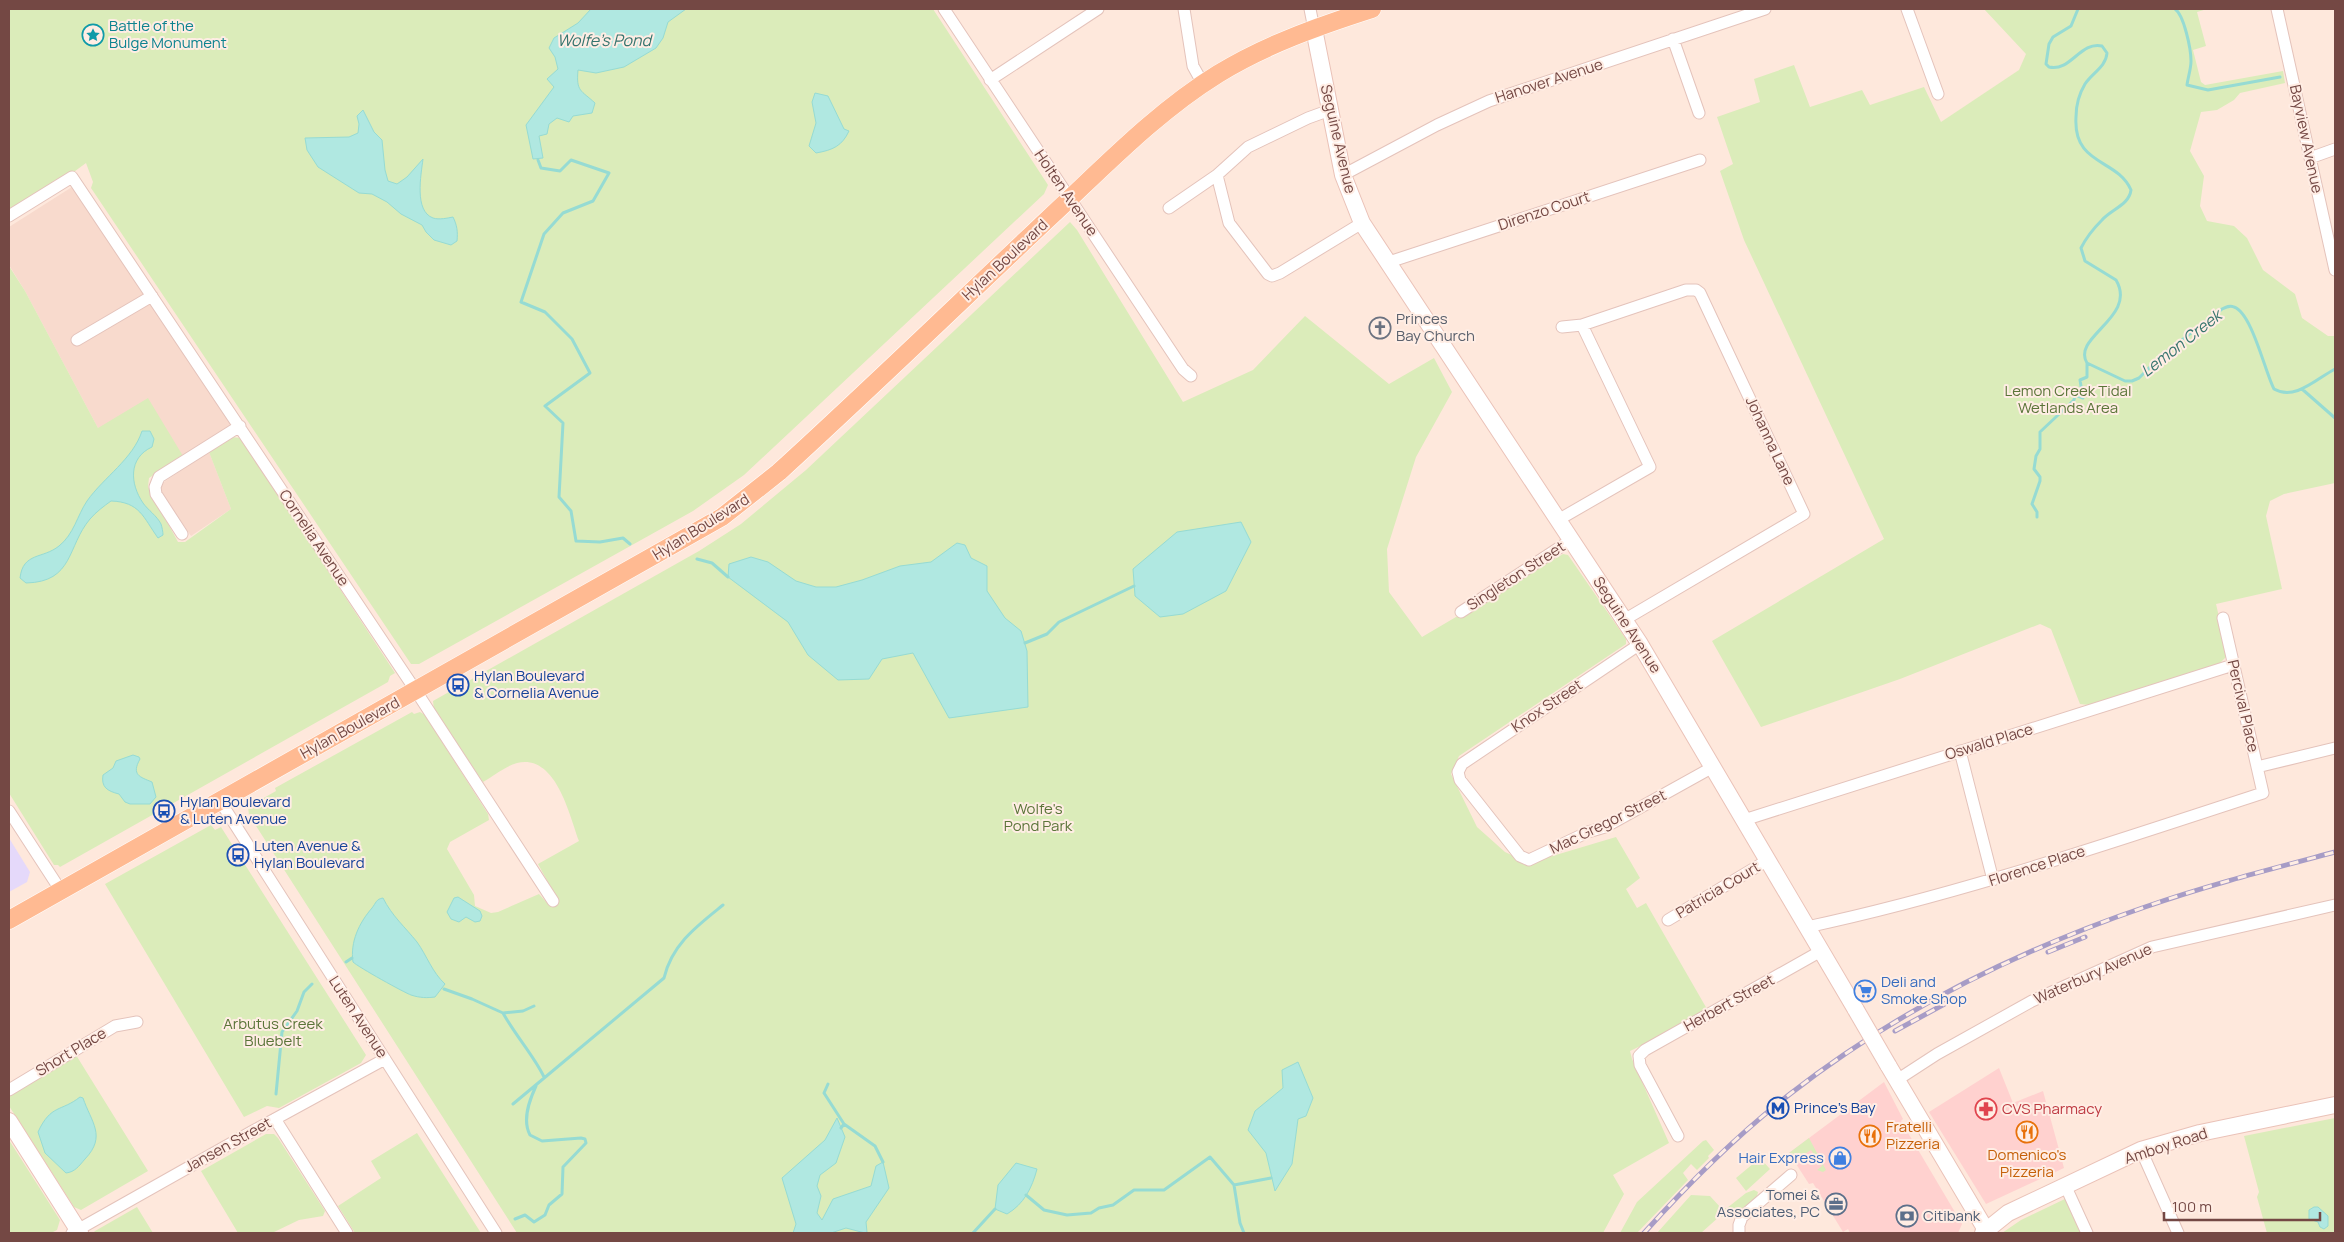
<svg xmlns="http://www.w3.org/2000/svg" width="2344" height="1242" font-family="Manrope,sans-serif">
<rect width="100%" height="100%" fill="#fee8dc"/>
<path fill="#f8dacd" d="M 72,187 L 232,425 L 183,456 L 98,428 L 25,291 L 9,265 L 9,227 Z
M 209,452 L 231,509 L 191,536 L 163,494 L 161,488 L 164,482 Z"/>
<path fill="#ffd1cf" d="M 1999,1068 L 2013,1103 L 2043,1091 L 2064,1168 L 1986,1204 L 1929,1112 Z
M 1884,1082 L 1903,1119 L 1901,1121 L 1962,1224 L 1958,1233 L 1850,1233 L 1848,1229 L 1843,1232 L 1813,1183 L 1809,1184 L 1789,1153 Z"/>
<path fill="#e5d9fa" d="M 9,838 L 30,872 L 27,882 L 9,892 Z"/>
<path fill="#dbecba" d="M 9,9 L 933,9 L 1048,185 L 1044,194 L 744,475 L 693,511 L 659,530 L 419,664 L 411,664 L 91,188 L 93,182 L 86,163 L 67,177 L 9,209 Z
M 1984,9 L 2207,9 L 2197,12 L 2206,46 L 2193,50 L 2201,82 L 2205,85 L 2283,71 L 2285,83 L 2240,93 L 2234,100 L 2217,110 L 2201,112 L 2190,151 L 2204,176 L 2200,206 L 2207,221 L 2234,226 L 2247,238 L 2263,270 L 2295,294 L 2302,318 L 2328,336 L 2335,336 L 2335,483 L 2284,494 L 2270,501 L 2266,516 L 2282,589 L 2216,604 L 2227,651 L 2227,656 L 2219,664 L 2089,705 L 2080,704 L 2051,629 L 2040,624 L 1900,679 L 1761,727 L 1712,641 L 1884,539 L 1744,240 L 1720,171 L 1733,164 L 1717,117 L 1760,102 L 1754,79 L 1794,65 L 1810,107 L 1862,90 L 1870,105 L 1924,87 L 1941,122 L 2019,70 L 2026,54 Z
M 1070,222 L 1077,230 L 1183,402 L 1253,370 L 1305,316 L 1389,384 L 1434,358 L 1452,392 L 1416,457 L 1387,549 L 1389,592 L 1422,637 L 1563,554 L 1568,555 L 1626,639 L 1626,644 L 1459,756 L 1451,774 L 1477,827 L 1505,852 L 1529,863 L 1616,837 L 1640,878 L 1626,889 L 1637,908 L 1646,903 L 1707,1009 L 1663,1035 L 1630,1051 L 1632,1059 L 1669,1143 L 1613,1175 L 1624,1194 L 1603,1233 L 517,1233 L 249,815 L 248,807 L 276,791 L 275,788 L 412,712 L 414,714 L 420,712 L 425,715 L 488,814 L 489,820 L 450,842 L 447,849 L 474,895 L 475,906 L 491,913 L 498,912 L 539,894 L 549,905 L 556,897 L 538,864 L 579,841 C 569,814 556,754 517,763 C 506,766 493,776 483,782 L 434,710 L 433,701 L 699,551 L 741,524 L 806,470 Z
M 9,266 L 25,291 L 98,428 L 148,398 L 183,456 L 149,478 L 148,487 L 178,542 L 185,542 L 231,509 L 209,452 L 231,437 L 241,438 L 395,673 L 390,676 L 388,682 L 381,686 L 60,867 L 58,865 L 54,865 L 9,793 Z
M 211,825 L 215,830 L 221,827 L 366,1055 L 361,1063 L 279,1108 L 267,1106 L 244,1117 L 105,884 Z
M 76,1055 L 148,1171 L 81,1210 L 74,1207 L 9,1106 L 9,1094 Z
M 2335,1118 L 2335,1233 L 2267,1233 L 2257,1197 L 2259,1192 L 2244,1136 Z
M 417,1133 L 481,1233 L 355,1233 L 338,1206 L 381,1178 L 371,1161 Z
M 266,1134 L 274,1134 L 278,1138 L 325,1211 L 323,1216 L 299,1220 L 272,1233 L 238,1233 L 201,1171 Z
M 1809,1138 L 1826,1170 L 1823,1172 L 1817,1170 L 1822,1166 L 1811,1150 L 1794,1161 L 1789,1153 Z
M 9,1140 L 60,1220 L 57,1230 L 51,1233 L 9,1233 Z
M 1706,1140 L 1714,1150 L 1708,1156 L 1709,1158 L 1697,1170 L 1691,1164 L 1683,1173 L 1688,1180 L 1637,1233 L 1620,1233 L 1637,1202 L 1703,1141 Z
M 1760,1158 L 1770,1169 L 1746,1191 L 1736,1178 Z
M 1754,1190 L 1758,1192 L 1757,1196 L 1739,1213 L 1729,1219 L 1720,1216 L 1701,1233 L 1657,1233 L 1691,1195 L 1710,1196 L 1721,1208 L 1727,1208 L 1746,1193 Z
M 2067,1198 L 2082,1233 L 2002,1233 L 2021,1220 Z
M 137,1207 L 153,1233 L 93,1233 L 95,1231 Z"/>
<path fill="#b0e8e1" stroke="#96dbd3" d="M 591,9 L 686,9 L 668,22 L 663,38 L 656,48 L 624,67 L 596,73 L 578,70 C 576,92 581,90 595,103 L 592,113 L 573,116 L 569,122 L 557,118 L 549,124 L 547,134 L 539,136 L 543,158 L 533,159 L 526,125 L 554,87 L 547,79 L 558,69 L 555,57 L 549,48 L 554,38 L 578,23 Z
M 815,93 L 828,96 L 844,129 L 849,131 C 842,146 833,150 816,153 L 809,146 L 816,123 L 812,102 Z
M 363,110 L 374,132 L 382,140 L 385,170 L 388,181 L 397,184 L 407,177 L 423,159 C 421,175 414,211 433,218 C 439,220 448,218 453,217 C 457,225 458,232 457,241 L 451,245 L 434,240 L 426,232 L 422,225 L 401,214 L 387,202 L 372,194 L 359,193 L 318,167 L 307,150 L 305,138 L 349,137 L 358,133 L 359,124 L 357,116 Z
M 142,431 L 150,431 L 154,439 L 152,447 C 128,458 130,484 143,503 C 148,510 157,516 161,524 C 162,527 163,532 163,535 L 158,538 C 143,517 140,502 111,501 C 104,506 96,512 90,519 C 67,546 74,582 26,583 L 20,578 C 23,552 43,559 59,546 C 74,534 77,516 87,501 C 104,477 133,459 142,431 Z
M 1241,522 L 1251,542 L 1226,591 L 1183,614 L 1160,617 L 1135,596 L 1133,569 L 1177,532 Z
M 957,543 L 965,545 L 971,558 L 987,566 L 987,591 L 1005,618 L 1021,631 L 1027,651 L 1028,707 L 949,718 L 913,653 L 882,659 L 869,679 L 838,680 L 808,655 L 788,622 L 728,577 L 729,564 L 751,557 L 768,562 L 796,581 L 816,587 L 836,587 L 862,580 L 900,566 L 931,562 Z
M 133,755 L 139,757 L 140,759 C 131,775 140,777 152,782 L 156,797 L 150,804 L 130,804 L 125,802 L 119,794 C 107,791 101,787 103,775 L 113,768 L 116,761 Z
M 458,897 L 480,911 L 482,916 L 480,921 L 475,922 L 466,917 L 459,922 L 451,919 L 447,912 L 454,898 Z
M 383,898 C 392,916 405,927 417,942 C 427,956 432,972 445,984 L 435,997 C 427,998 420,998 411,995 C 405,993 358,967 353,962 C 350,942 359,923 372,908 C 376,903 376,899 383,898 Z
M 1298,1062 L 1313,1098 L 1306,1116 L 1298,1119 L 1292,1164 L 1275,1191 L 1266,1153 L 1248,1130 L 1255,1111 L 1283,1088 L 1282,1070 Z
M 80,1097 L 83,1098 C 91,1122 107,1136 85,1159 C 79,1166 75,1172 66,1173 L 45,1153 L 38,1132 C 51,1104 61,1112 80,1097 Z
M 837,1118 L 845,1137 L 836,1163 L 820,1175 L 817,1186 L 821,1196 L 817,1213 L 822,1220 L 833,1199 L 871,1186 L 876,1166 L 883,1162 L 889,1188 L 866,1222 L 867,1232 L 865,1233 L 846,1228 L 831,1233 L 793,1233 L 796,1224 L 782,1178 L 825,1140 Z
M 1016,1163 L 1037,1169 C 1032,1188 1024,1204 1007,1214 L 995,1209 L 998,1185 Z
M 2314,1207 L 2318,1207 L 2328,1216 L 2328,1226 L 2324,1229 L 2320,1227 L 2318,1222 L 2309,1219 L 2309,1210 Z"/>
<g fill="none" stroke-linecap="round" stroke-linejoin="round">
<path stroke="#96dbd3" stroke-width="3" d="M 2078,9 L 2071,26 L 2053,37 L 2049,44 L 2046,64 L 2049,67 C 2071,72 2080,41 2102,46 L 2107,53 C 2106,67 2092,73 2085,84 C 2079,94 2076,106 2076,117 C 2073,166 2117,158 2131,190 C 2129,205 2112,209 2102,220 C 2094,228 2086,238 2081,248 L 2085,261 L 2116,280 C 2138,317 2071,337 2087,363 L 2125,381 L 2132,381 L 2139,378 L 2160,357 L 2222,309 C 2226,307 2230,305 2234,307 C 2252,313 2265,372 2274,389 C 2295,401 2316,379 2335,369
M 2175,9 C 2184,15 2191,49 2191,61 C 2191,69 2188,77 2187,85 L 2208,90 L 2280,77
M 538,160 L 541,168 L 560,171 L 571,160 L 609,173 L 593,201 L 563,213 L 544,234 L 521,302 L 545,312 L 572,339 L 590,373 L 545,406 L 563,423 L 559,497 L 571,511 L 576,541 L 600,542 L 623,538 L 630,544
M 2302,389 L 2335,418
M 2037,517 L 2037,512 L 2032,504 L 2040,481 L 2040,477 L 2034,469 L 2036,456 L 2040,449 L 2040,432 L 2074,400 L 2075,395 L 2083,398 L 2080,380 L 2087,377 L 2087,363
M 697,559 L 712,563 L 728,577
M 1025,643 L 1047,634 L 1059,622 L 1134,586
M 346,962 L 352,958
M 444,989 L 472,999 L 503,1013 L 523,1011 L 534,1006
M 503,1013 C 515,1035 534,1056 544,1077
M 828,1084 L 824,1093 L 844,1124
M 276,1094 L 282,1032 L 297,1011 L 304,992 L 312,984
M 513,1104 L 664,978 C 672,944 697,926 723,905
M 841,1128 L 844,1124 L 875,1146 L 883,1162
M 1234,1185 L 1240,1223 L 1244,1233
M 1026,1195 L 1044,1210 L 1067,1215 L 1091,1213 L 1099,1208 L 1113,1205 L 1134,1190 L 1164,1190 L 1210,1157 L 1234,1185 L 1271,1178
M 515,1219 L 525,1215 L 534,1222 L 545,1215 L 549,1205 L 562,1194 L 563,1167 L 586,1143 L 585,1139 L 581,1138 L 542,1141 L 530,1135 C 522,1120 529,1101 536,1086
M 973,1233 L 995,1209"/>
<g stroke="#e4c3bb" stroke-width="13">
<path id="street" d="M 944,9 L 1183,369 L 1191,376
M 1184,9 L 1193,66 L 1203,84
M 1310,9 L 1314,29
M 1907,9 L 1938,94
M 2277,9 L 2335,270
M 1673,39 L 1699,113
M 990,80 L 1098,9
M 2310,158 L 2335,149
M 1217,175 L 1229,223 L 1268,274 L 1272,276 L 1280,273 L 1362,223
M 1343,175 L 1437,125 L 1489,101 L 1765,9
M 1169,208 L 1217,175 L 1248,147 L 1308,118 L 1330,110
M 9,216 L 72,177 L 416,691 L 553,901
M 1389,262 L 1700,160
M 1562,327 L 1582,325 L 1686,290 L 1696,290 L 1700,293 L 1804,514 L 1624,620
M 77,340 L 152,296
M 1558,520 L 1650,467 L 1582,325
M 182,534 L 156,494 L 155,487 L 159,477 L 240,426
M 1461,612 L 1571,540
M 1640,644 L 1462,764 L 1458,772 L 1460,780 L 1520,856 L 1529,860 L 1588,832 L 1605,827 L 1713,767
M 1960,751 L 1993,880
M 2257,767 L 2335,748
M 220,801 L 496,1233
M 9,811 L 61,891
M 1744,820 L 2233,665
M 1668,920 L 1768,860
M 1807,927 C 1962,894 2112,842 2263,793 L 2223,618
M 1897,1080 L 1937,1054 L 2032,1001 L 2152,947 L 2335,905
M 9,1090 L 115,1026 L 137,1022
M 275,1119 L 347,1233
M 1678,1136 L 1640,1065 L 1639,1056 L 1645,1050 L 1821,951
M 2141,1150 L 2178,1233
M 2065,1185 L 2087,1233
M 72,1233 L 253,1131 L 385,1059
M 1739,1233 L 1739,1225 L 1742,1217 L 1791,1175"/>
</g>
<g stroke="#eac2b8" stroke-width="18">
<path id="secondary" d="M 1314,29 L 1343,175 L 1362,223 L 1640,644 L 1856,1010
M 1888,1065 L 1986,1230
M 9,1121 L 80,1233
M 1983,1233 L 2008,1213 L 2141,1150 L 2200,1133 L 2335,1105"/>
</g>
<g stroke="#fff" stroke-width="19">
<path id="primary" d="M 9,920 L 722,517 L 779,472 C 870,389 959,303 1049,218 C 1103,168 1155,113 1218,74 C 1265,45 1319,26 1372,9"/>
</g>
<use href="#street" stroke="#fff" stroke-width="11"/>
<use href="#secondary" stroke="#fff" stroke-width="16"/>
<use href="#primary" stroke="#ffba92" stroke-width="18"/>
<g stroke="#a79cc6" stroke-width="5">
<path id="rail" d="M 2048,952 L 2085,937
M 1895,1031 L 1950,1001
M 1644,1233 C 1689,1183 1737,1135 1790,1094 C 1895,1012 2019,950 2145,907 C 2208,885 2271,869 2335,852"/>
</g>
<use href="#rail" stroke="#ffede4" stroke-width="3" stroke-dasharray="9" stroke-linecap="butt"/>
<g stroke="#eac2b8" stroke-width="18" stroke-linecap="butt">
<path id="secondary-bridge" d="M 1856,1010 L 1888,1065"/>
</g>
<use href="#secondary-bridge" stroke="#fff" stroke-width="16"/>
</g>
<defs>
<g id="sight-ring" transform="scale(1.125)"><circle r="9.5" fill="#ffede4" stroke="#0f9aa8" stroke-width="1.5"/><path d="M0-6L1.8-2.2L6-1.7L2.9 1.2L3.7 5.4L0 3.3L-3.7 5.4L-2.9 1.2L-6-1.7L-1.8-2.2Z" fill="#0f9aa8"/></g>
<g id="church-ring" transform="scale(1.125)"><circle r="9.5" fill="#ffede4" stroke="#6b7280" stroke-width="1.5"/><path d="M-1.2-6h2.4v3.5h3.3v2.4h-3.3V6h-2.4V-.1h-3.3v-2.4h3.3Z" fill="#6b7280"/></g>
<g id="bus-ring" transform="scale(1.125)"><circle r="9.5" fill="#ffede4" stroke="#1a4fb4" stroke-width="1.5"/><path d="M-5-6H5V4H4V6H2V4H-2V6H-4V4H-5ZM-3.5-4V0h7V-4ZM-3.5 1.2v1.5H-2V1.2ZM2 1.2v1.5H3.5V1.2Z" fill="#1a4fb4"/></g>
<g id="supermarket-ring" transform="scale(1.125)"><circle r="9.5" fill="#ffede4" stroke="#3f7fe0" stroke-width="1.5"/><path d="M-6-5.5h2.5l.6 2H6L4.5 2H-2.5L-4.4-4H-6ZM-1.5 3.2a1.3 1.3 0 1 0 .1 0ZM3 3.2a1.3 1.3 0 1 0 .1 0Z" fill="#3f7fe0"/></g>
<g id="metro-ring" transform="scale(1.125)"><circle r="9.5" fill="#ffede4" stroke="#1a4fb4" stroke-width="1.5"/><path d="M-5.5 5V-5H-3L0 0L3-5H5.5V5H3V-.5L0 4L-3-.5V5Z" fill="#1a4fb4"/></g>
<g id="pharmacy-ring" transform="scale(1.125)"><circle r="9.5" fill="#ffede4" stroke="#e0444e" stroke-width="1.5"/><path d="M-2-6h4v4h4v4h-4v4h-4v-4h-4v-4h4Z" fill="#e0444e"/></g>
<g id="restaurant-ring" transform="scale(1.125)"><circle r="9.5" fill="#ffede4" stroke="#e8710a" stroke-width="1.5"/><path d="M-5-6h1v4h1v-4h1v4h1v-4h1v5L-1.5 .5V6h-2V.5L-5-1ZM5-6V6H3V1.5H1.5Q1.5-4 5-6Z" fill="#e8710a"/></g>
<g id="shop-ring" transform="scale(1.125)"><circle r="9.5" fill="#ffede4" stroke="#3f7fe0" stroke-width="1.5"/><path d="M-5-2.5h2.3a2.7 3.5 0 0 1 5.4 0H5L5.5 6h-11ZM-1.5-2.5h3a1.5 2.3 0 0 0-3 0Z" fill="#3f7fe0"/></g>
<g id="office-ring" transform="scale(1.125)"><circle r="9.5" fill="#ffede4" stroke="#5c6f8a" stroke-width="1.5"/><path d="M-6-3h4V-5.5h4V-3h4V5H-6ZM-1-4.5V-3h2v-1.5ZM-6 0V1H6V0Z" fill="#5c6f8a"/></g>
<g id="bank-ring" transform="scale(1.125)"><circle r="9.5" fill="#ffede4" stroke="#5c6f8a" stroke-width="1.5"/><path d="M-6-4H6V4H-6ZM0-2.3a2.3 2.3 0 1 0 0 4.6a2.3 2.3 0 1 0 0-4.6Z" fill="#5c6f8a"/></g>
</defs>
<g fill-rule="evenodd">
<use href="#sight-ring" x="93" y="35"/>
<use href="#church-ring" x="1380" y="328"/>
<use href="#bus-ring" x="458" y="685"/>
<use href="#bus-ring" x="164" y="811"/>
<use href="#bus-ring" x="238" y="855"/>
<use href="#supermarket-ring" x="1865" y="991"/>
<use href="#metro-ring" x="1778" y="1108"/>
<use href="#pharmacy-ring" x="1986" y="1109"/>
<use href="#restaurant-ring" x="2027" y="1132"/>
<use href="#restaurant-ring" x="1870" y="1136"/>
<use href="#shop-ring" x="1840" y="1158"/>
<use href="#office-ring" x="1836" y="1204"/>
<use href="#bank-ring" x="1907" y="1216"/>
</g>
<g text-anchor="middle" stroke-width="4" stroke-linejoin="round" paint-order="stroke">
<g font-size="15" fill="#0d838f" stroke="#ffede4" text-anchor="start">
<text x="109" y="31">Battle of the<tspan x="109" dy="17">Bulge Monument</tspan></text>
</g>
<g font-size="15" fill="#744844" stroke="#ffede4">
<text transform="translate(1549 81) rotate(-18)" y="5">Hanover Avenue</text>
<text transform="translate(1338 139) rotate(77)" y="5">Seguine Avenue</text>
<text transform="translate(2306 139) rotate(78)" y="5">Bayview Avenue</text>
<text transform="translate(1066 193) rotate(56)" y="5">Holten Avenue</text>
<text transform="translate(1544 211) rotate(-18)" y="5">Direnzo Court</text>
<text transform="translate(1005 260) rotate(-43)" y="5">Hylan Boulevard</text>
<text transform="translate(1770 441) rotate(65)" y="5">Johanna Lane</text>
<text transform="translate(701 527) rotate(-32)" y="5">Hylan Boulevard</text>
<text transform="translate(314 538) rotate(56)" y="5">Cornelia Avenue</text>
<text transform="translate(1516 576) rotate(-33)" y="5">Singleton Street</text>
<text transform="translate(1627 625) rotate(57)" y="5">Seguine Avenue</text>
<text transform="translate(1547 706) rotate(-34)" y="5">Knox Street</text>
<text transform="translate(2243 706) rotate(77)" y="5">Percival Place</text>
<text transform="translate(350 728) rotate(-29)" y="5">Hylan Boulevard</text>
<text transform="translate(1989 742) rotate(-17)" y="5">Oswald Place</text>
<text transform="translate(1608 822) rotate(-26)" y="5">Mac Gregor Street</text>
<text transform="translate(2037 866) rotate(-18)" y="5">Florence Place</text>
<text transform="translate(1718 890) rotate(-31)" y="5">Patricia Court</text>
<text transform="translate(2093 974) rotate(-24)" y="5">Waterbury Avenue</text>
<text transform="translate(1729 1003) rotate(-29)" y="5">Herbert Street</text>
<text transform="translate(358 1017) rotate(57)" y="5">Luten Avenue</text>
<text transform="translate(71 1052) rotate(-31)" y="5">Short Place</text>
<text transform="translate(228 1145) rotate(-29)" y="5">Jansen Street</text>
<text transform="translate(2166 1146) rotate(-18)" y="5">Amboy Road</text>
</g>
<g font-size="15" fill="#5b616d" stroke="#ffede4" text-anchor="start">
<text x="1396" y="324">Princes<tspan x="1396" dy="17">Bay Church</tspan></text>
</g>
<g font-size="15" fill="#5b7539" stroke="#ffede4">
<text x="2068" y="396">Lemon Creek Tidal<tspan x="2068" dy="17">Wetlands Area</tspan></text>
<text x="1038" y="814">Wolfe's<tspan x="1038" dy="17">Pond Park</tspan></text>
<text x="273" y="1029">Arbutus Creek<tspan x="273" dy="17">Bluebelt</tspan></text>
</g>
<g font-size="15" fill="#164399" stroke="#ffede4" text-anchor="start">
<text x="474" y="681">Hylan Boulevard<tspan x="474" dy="17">&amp; Cornelia Avenue</tspan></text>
<text x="180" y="807">Hylan Boulevard<tspan x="180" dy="17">&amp; Luten Avenue</tspan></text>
<text x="254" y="851">Luten Avenue &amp;<tspan x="254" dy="17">Hylan Boulevard</tspan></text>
<text x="1794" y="1113">Prince’s Bay</text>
</g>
<g font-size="15" fill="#366cbe" stroke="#ffede4" text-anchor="start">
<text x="1881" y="987">Deli and<tspan x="1881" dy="17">Smoke Shop</tspan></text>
<text x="1824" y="1163" text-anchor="end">Hair Express</text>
</g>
<g font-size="15" fill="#be3a42" stroke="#ffede4" text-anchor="start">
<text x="2002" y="1114">CVS Pharmacy</text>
</g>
<g font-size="15" fill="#c56008" stroke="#ffede4" text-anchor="start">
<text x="1886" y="1132">Fratelli<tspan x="1886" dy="17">Pizzeria</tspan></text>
<text x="2027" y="1160" text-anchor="middle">Domenico's<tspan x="2027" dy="17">Pizzeria</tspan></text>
</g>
<g font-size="15" fill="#4e5e75" stroke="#ffede4" text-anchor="end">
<text x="1820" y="1200">Tomei &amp;<tspan x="1820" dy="17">Associates, PC</tspan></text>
<text x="1923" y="1221" text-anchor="start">Citibank</text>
</g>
<g font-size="16" font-style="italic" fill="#35746e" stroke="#ffede4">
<text x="604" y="46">Wolfe's Pond</text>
<text transform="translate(2181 343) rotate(-38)" y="6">Lemon Creek</text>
</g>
</g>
<rect width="2344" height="1242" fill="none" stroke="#744844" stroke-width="20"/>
<path d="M2164 1212v8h156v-8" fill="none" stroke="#744844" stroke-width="2.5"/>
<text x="2172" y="1212" font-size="15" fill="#744844" stroke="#ffede4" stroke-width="4" paint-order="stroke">100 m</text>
</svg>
